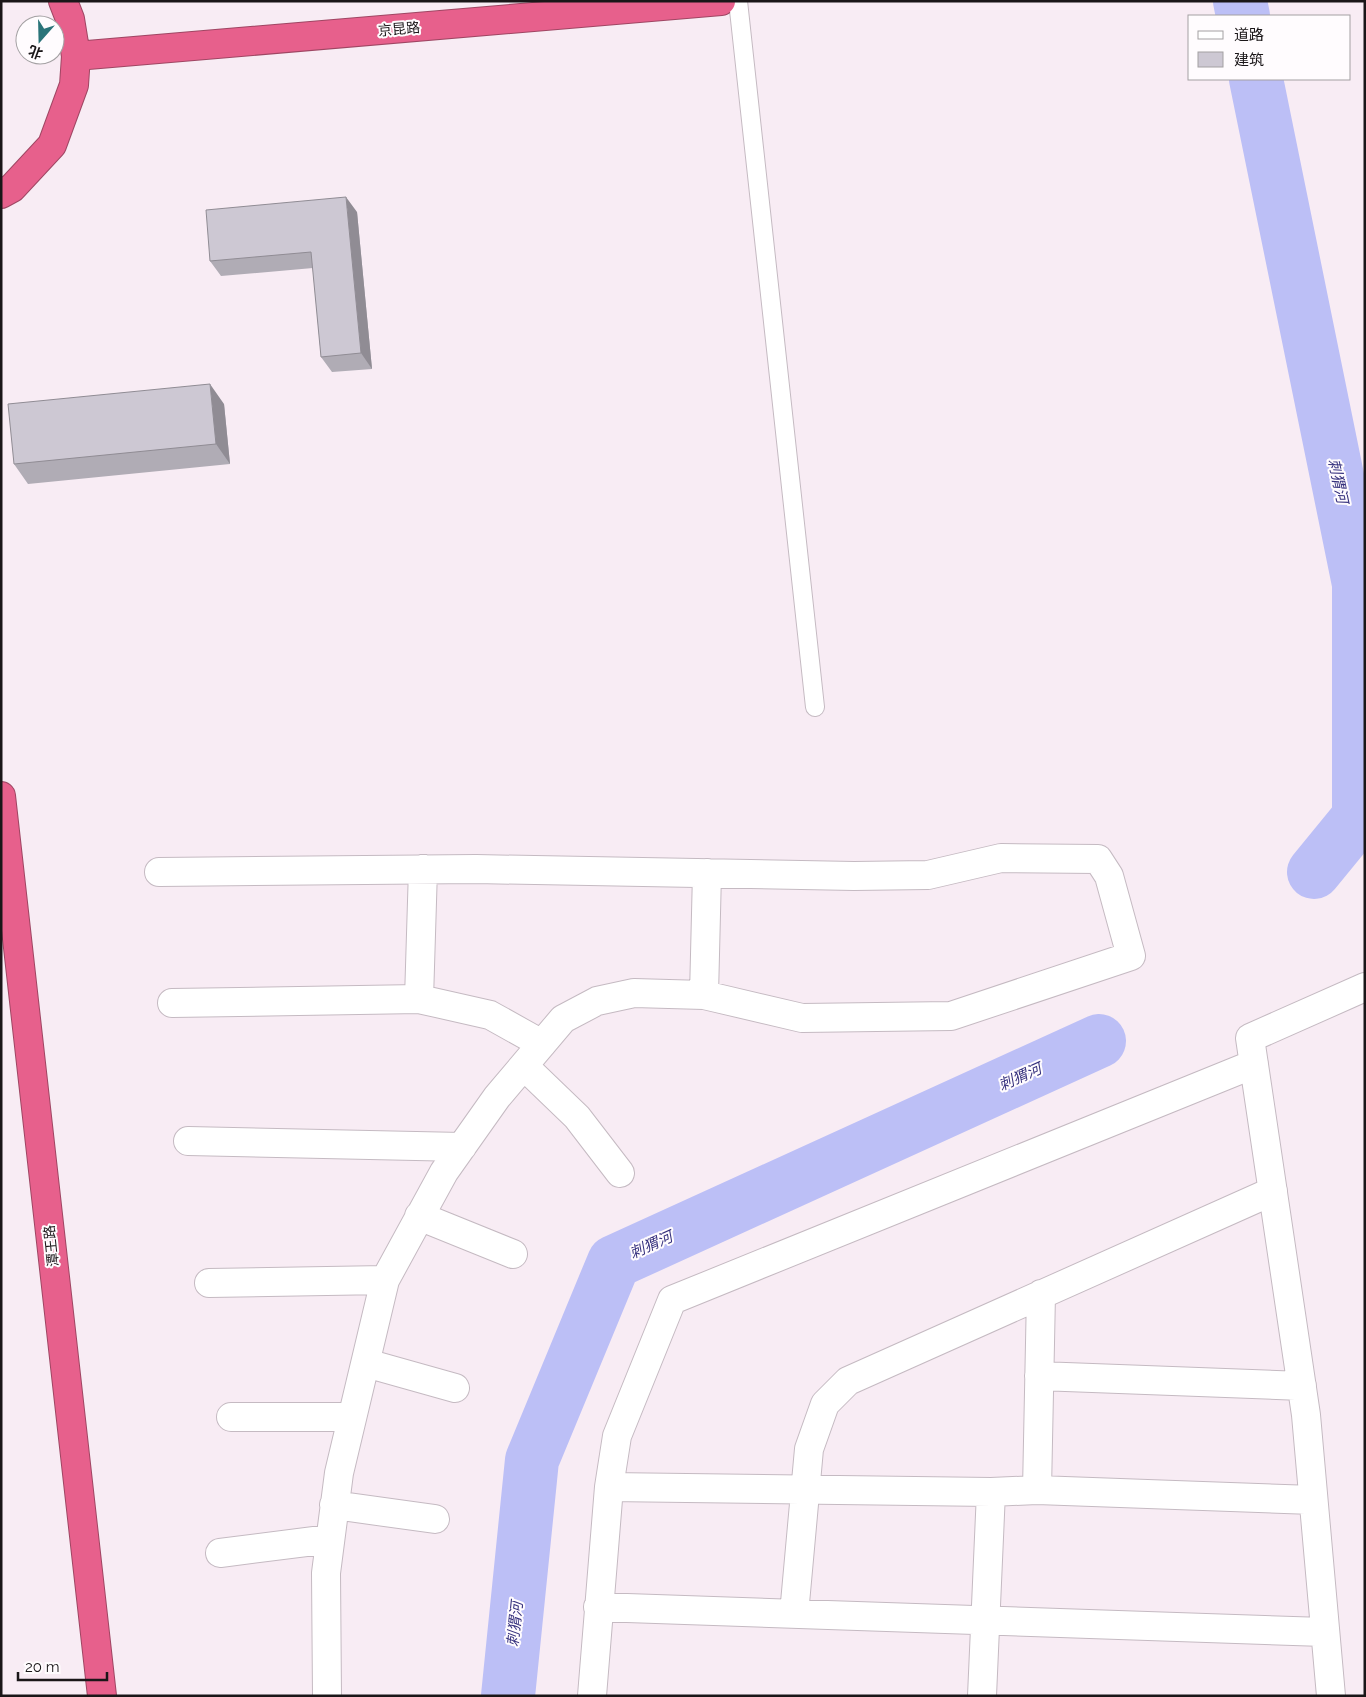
<svg xmlns="http://www.w3.org/2000/svg" width="1366" height="1697" font-family="Raleway,'Noto Sans SC',sans-serif">
<rect width="100%" height="100%" fill="#f8ecf4"/>
<g fill="none" stroke-linecap="round" stroke-linejoin="round">
<path stroke="#bcbff6" stroke-width="54" d="M 1240,1 L 1243,16
M 1256,79 L 1359,584 L 1359,817 L 1314,872
M 508,1696 L 532,1460 L 614,1262 L 1099,1041"/>
<g stroke="#c5bac2" stroke-width="20">
<path id="lane" d="M 738,1 L 815,707"/>
</g>
<g stroke="#c5bac2" stroke-width="30">
<path id="street" d="M 159,872 L 476,869 L 854,876 L 928,875 L 1001,858 L 1098,859 L 1109,876 L 1131,956 L 951,1016 L 802,1018 L 704,995 L 634,993 L 597,1001 L 563,1019 L 497,1097 L 444,1172 L 385,1280 L 339,1473 L 326,1573 L 327,1696
M 704,995 L 707,873
M 419,999 L 423,869
M 172,1003 L 419,999 L 490,1015 L 542,1044
M 524,1066 L 577,1117 L 620,1173
M 188,1141 L 462,1147
M 419,1216 L 513,1254
M 209,1283 L 385,1280
M 366,1363 L 455,1388
M 1039,1376 L 1302,1386
M 231,1417 L 352,1417
M 609,1487 L 991,1492
M 1037,1490 L 1313,1500
M 334,1505 L 435,1519
M 220,1553 L 330,1539
M 598,1607 L 1324,1632
M 794,1614 L 809,1449 L 825,1404 L 848,1381 L 1273,1191
M 592,1696 L 609,1487 L 617,1436 L 672,1300 L 1254,1064
M 982,1696 L 991,1492 L 1037,1490 L 1041,1294
M 1331,1696 L 1306,1415 L 1250,1038 L 1365,987"/>
</g>
<g stroke="#9f4663" stroke-width="30">
<path id="highway" d="M 76,56 L 721,1
M 1,194 L 12,188 L 52,145 L 74,85 L 76,56 L 70,19 L 63,1
M 1,796 L 102,1696"/>
</g>
<use href="#lane" stroke="#fff" stroke-width="18"/>
<use href="#street" stroke="#fff" stroke-width="28"/>
<use href="#highway" stroke="#e7608c" stroke-width="28"/>
</g>
<path fill="#b0acb5" d="M 357,212 L 372,369 L 332,372 L 321,357 L 313,268 L 221,276 L 210,261 Z
M 224,404 L 230,464 L 28,484 L 14,464 Z"/>
<path fill="#908c94" d="M 346,197 L 357,212 L 372,369 L 361,353 Z
M 210,384 L 224,404 L 230,464 L 216,444 Z"/>
<path fill="#cdc8d3" stroke="#908c94" d="M 346,197 L 361,353 L 321,357 L 311,252 L 210,261 L 206,210 Z
M 210,384 L 216,444 L 14,464 L 8,404 Z"/>
<g text-anchor="middle" stroke-width="4" stroke-linejoin="round" paint-order="stroke">
<g font-size="14" fill="#1a1618" stroke="#fffcfe">
<text transform="translate(399 29) rotate(-5)" y="5">京昆路</text>
<text transform="translate(51 1246) rotate(-96)" y="5">潭王路</text>
</g>
<g font-size="15" font-style="italic" fill="#37327e" stroke="#fffcfe">
<text transform="translate(1338 481) rotate(78)" y="5">刺猬河</text>
<text transform="translate(1020 1077) rotate(-24)" y="5">刺猬河</text>
<text transform="translate(651 1245) rotate(-24)" y="5">刺猬河</text>
<text transform="translate(515 1624) rotate(-84)" y="5">刺猬河</text>
</g>
</g>
<rect width="1366" height="1697" fill="none" stroke="#1a1618" stroke-width="5"/>
<rect x="1188" y="15" width="162" height="65" fill="#fffcfe" stroke="#a3a0a2"/>
<rect x="1198" y="31" width="25" height="8" fill="#ffffff" stroke="#a3a0a2"/>
<text x="1234" y="40" font-size="15" fill="#1a1618">道路</text>
<rect x="1198" y="52" width="25" height="15" fill="#cdc8d3" stroke="#a3a0a2"/>
<text x="1234" y="65" font-size="15" fill="#1a1618">建筑</text>
<g transform="translate(40 40) rotate(200)"><circle r="24" fill="#fffcfe" stroke="#a3a0a2"/>
<path d="M0-4L9 19L0 12L-9 19Z" fill="#2a7479"/>
<text y="-8" font-size="14" font-weight="bold" text-anchor="middle" fill="#1a1618">北</text>
</g>
<path d="M18 1672v8h89v-8" fill="none" stroke="#1a1618" stroke-width="2.5"/>
<text x="25" y="1672" font-size="15" fill="#1a1618" stroke="#fffcfe" stroke-width="4" paint-order="stroke">20 m</text>
</svg>
